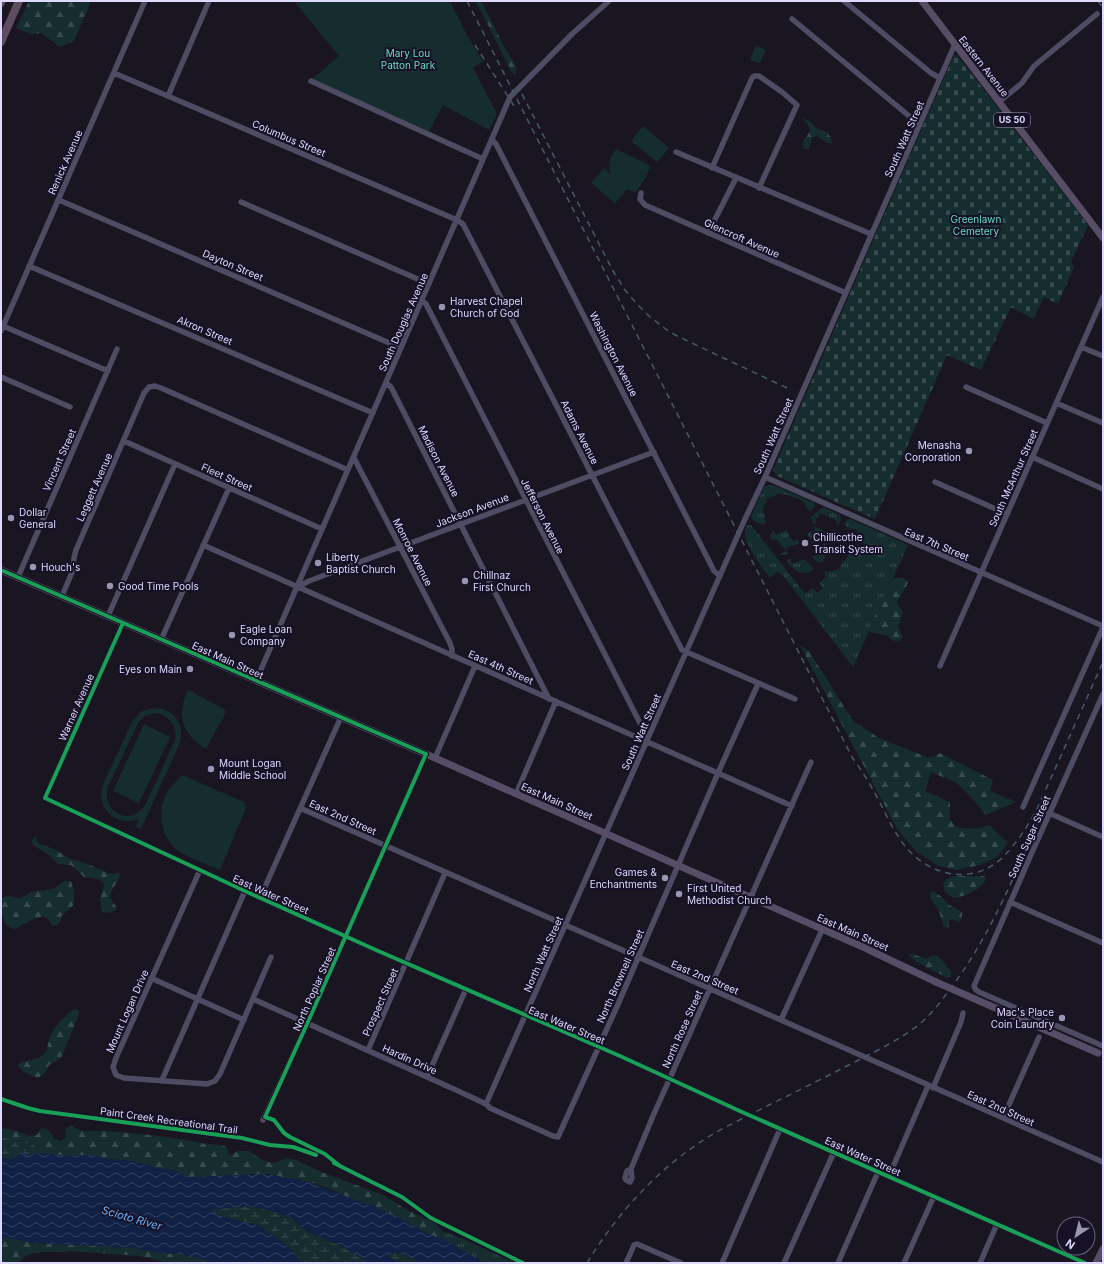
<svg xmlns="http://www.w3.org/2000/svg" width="1104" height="1264" font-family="Inter,sans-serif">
<defs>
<pattern id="grass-tufts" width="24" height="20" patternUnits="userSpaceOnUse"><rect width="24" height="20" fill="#162d2f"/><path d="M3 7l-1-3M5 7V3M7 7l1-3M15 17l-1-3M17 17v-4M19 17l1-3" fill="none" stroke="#374b4e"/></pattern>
<pattern id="forest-firs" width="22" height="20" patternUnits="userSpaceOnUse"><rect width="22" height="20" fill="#162d2f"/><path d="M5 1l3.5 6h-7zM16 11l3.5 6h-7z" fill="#374b4e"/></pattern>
<pattern id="wetland-marsh" width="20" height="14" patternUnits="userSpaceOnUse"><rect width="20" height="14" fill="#162d2f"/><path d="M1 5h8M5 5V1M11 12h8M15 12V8" fill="none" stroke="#374b4e"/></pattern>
<pattern id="cemetery-stones" width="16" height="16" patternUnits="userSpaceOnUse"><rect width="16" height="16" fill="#162d2f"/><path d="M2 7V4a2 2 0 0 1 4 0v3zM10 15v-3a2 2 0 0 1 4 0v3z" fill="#374b4e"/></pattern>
<pattern id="water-waves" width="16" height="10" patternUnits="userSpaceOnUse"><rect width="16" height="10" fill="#102145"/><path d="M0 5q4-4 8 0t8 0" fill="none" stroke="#324161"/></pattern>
</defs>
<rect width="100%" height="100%" fill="#191622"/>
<path fill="url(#grass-tufts)" d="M 768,485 L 778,487 L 814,503 L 815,506 L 812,510 L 809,511 L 803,501 L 788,495 L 783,495 L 781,493 L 766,499 L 767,502 C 759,509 767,515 765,524 C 761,525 752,521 751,517 L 764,487 Z
M 823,507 L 840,515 L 841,520 L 838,525 L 836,524 L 837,521 L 820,513 L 818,518 L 816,518 L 815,520 L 816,522 L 814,525 L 811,517 L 816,513 Z
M 850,519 L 908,545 L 853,667 L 782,574 L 777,572 L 770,578 C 763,569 745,544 745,534 C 744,530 746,528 747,525 L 751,525 L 805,594 L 813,588 L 817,593 L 823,588 L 819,583 L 826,577 L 824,571 C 830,573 837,568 840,570 L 840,566 L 847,558 L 850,550 L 857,550 L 861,547 L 861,545 L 866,546 L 860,539 L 862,537 L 857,533 L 856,529 L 850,529 L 845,525 L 846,521 Z
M 814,526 L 831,534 L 833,530 L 836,531 L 834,536 L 812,544 L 811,542 L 813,541 L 813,538 L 810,539 L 807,533 L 815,530 Z
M 787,530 L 791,539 L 792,539 L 793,541 L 798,540 L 799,543 L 786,548 L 788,554 L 782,555 L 781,553 L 786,551 L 777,540 L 771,539 L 770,535 L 774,531 L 776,535 Z
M 827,543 L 825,546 L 828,549 L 823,562 L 818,562 L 811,557 L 816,555 L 814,549 Z
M 790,558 L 792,564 L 804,559 L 814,569 C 805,577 794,571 787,562 L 787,560 Z
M 442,1231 L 462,1238 L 515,1263 L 485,1263 L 439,1238 L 443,1234 Z"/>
<path fill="url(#forest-firs)" d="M 29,1 L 91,1 L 74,41 L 60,47 L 41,33 L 31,34 L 16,28 Z
M 475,1 L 481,1 L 505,48 L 516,66 L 516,74 L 514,74 L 511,71 L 484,17 Z
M 803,118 L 810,121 L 816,128 L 827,132 L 831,138 L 832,143 L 830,144 L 816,136 L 812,138 L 809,149 L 804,149 C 799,139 812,136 809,127 C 808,124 805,121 803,118 Z
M 894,578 L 902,578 L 906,580 L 908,583 L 897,602 L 898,605 L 903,612 L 898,627 L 903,637 L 898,642 L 890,639 L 888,636 L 868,631 L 890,583 Z
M 800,645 L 809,651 L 853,721 L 879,738 L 927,757 L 935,756 L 940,753 L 993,780 L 990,791 L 1016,802 L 986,815 L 971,797 L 957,783 L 931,772 L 925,791 L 950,802 L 950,819 L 956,827 C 968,829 977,830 989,825 L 1008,843 L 997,857 L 980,865 L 955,870 L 937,865 L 916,851 L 897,829 Z
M 35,837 L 37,837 L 36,841 L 38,843 L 56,850 L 70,859 L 85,863 L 111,874 L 120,873 C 119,887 102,892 116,906 L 116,910 L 109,913 L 102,912 L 100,900 L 104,886 L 103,882 L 98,879 L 84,877 L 71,865 L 58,864 L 49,855 L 33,845 L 32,840 Z
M 953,876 L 984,876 L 986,879 C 980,891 965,896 954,898 L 945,892 L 943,883 L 947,879 Z
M 65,881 L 71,881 L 74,891 L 74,904 L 69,910 L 62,915 L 59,924 L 53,926 C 51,924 49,920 47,918 C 38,913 23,926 14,929 C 2,926 0,909 2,898 L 8,896 L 20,898 L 31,892 L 53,889 Z
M 932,891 L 942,897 L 949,905 L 962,912 C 962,916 963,919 959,922 L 951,919 L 949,921 L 949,928 L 945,927 C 942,922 941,917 939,911 C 936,904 927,900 932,891 Z
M 908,954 L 913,954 L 926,959 L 934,955 C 944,959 944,965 951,971 L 951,977 L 947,978 C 938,972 913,962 908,954 Z
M 74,1009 L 78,1010 L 79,1013 L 78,1017 L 71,1033 L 64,1052 L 60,1059 L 49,1065 L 45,1073 L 38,1078 L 24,1072 L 18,1066 L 20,1062 C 29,1061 44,1059 47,1049 C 48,1045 48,1041 50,1037 C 55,1026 64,1016 74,1009 Z
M 72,1126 C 83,1134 94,1130 107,1131 C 141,1134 174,1137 206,1144 C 214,1145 220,1144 227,1147 L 229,1155 L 233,1154 L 238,1151 L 249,1151 L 262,1160 L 269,1162 L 275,1163 L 286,1158 L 296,1160 L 324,1173 L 383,1195 L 407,1210 L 436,1223 L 442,1231 L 443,1234 L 439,1238 L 423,1232 L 408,1222 L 320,1185 L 305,1181 L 266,1174 L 188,1177 L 173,1170 L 162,1169 L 133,1161 L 108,1159 L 89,1155 L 67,1156 L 42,1153 L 34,1145 L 1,1137 L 1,1128 L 17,1131 L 29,1136 L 37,1135 L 40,1129 L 44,1128 L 50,1132 L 54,1139 L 62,1141 L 65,1138 L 66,1128 Z
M 1,1238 L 10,1238 L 33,1243 L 104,1246 L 120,1248 L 131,1247 L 160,1253 L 179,1254 L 204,1259 L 214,1263 L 168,1263 L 139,1256 L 70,1251 C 54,1255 30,1246 19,1263 L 1,1263 Z"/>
<path fill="url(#wetland-marsh)" d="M 1,1137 L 34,1145 L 42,1153 L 27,1155 L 12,1159 L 1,1158 Z
M 248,1206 L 269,1210 L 292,1218 L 300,1226 L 308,1232 L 339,1245 L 370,1263 L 302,1263 L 288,1246 L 259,1226 L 217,1215 L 210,1209 Z
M 396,1252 L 423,1263 L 397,1263 L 395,1260 L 386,1256 Z"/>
<path fill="url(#cemetery-stones)" d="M 954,55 L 957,55 L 1088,225 L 1071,262 L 1074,267 L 1058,304 L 1044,297 L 1033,319 L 1011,307 L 981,370 L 947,355 L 875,519 L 777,476 L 773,470 Z"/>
<path fill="#162d2f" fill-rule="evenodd" d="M 294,1 L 450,1 L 468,37 L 483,61 L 473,68 L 497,114 L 489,130 L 443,105 L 429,131 L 312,79 L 339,56 Z
M 756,45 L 766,50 L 760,63 L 750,60 Z
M 643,126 L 669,148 L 657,162 L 631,141 Z
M 616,149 L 649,165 L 650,168 L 644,180 L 635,193 L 627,189 L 615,203 L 591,183 L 604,168 L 611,174 C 607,164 610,157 616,149 Z
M 188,690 L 224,709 L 226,712 L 206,749 C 182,735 176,715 188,690 Z
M 154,708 C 174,708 186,726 179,745 L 141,829 L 136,827 L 139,819 C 116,828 95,808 103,784 L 133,720 L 142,711 ZM 154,713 C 169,714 178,726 175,740 L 145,806 C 130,826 103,813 107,789 L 138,723 L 145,716 Z
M 144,724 L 170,737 L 139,803 L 113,791 Z
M 182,775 L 244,802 L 246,808 L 220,870 C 207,864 192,859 180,852 C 162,840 157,816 165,797 C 168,789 177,781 182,775 Z"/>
<path fill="url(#water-waves)" d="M 22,1152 L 27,1155 L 42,1153 L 67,1156 L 89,1155 L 108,1159 L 133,1161 L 162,1169 L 173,1170 L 188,1177 L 266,1174 L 305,1181 L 378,1208 L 408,1222 L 423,1232 L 445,1240 L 485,1263 L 423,1263 L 396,1252 L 387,1256 L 395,1260 L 397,1263 L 370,1263 L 339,1245 L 308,1232 L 300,1226 L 292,1218 L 269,1210 L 248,1206 L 211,1210 L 217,1215 L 259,1226 L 288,1246 L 302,1263 L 214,1263 L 204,1259 L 180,1254 L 160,1253 L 131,1247 L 120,1248 L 104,1246 L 33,1243 L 10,1238 L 1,1238 L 1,1158 L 12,1159 L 16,1155 Z"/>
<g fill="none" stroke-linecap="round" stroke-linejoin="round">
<path stroke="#4e4c63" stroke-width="5.5" d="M 844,1 L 931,73 L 940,78
M 792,19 L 920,125
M 114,73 L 457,220 L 463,224 L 682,650 L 795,699
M 311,81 L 483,159
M 168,96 L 209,1
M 999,102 L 1022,83 L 1034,66 L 1097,14
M 492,140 L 496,144 L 710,563 L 714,571 L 720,576
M 676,152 L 871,234
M 712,168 L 752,78 L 754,76 L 759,76 L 782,92 L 797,105 L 759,188
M 641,193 L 640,199 L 645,205 L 846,293
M 59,200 L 401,348
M 241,202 L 429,284
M 708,233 L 736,178
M 29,266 L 373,413
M 422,300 L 426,304 L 642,727 L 646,741
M 3,326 L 108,371
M 1,331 L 145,1
M 1081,347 L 1103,356
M 1,377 L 70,407
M 386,383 L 391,387 L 549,699
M 966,387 L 1047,423
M 1056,403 L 1103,423
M 124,441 L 322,529
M 1032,457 L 1103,489
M 354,458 L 450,643 L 452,649 L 452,656
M 765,477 L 1103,626
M 935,482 L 1007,514
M 203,545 L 792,806
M 18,577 L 117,349
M 297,587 L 309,581 L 654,452
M 62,596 L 73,570 L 74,558 L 76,550 L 144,393 L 149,387 L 155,386 L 161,388 L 348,470
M 108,616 L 175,464
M 123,623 L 45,798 L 245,891 L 376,950 L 620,1056 L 742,1112 L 1085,1263
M 161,640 L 229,488
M 940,666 L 1103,297
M 256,681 L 510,97 L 572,34 L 609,1
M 1103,694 L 1030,857 L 974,986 L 976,990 L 979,992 L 1103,1046
M 435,758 L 475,666
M 516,794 L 556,701
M 1023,807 L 1103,627
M 300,808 L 1103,1162
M 1049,813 L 1103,837
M 200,870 L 116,1058 L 113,1067 L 116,1075 L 124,1078 L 207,1084 L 215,1081 L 220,1074 L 271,957
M 260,898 L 341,717
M 1010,902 L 1103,943
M 151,978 L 244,1020
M 253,999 L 456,1090 L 486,1104 L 490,1108 L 553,1136 L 558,1137 L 619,1002 L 718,773 L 758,684
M 781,1020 L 822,930
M 368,1050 L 445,873
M 427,1077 L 466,989
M 162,1080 L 245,891
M 933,1088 L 961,1022 L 963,1013
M 486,1104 L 745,519 L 765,477 L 955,44
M 1003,1118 L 1039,1037
M 263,1120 L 307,1024 L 426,754
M 631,1169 L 632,1178 L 630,1182 L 626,1180 L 625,1178 L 627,1171 L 631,1169 L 653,1116 L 811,762
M 889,1176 L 928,1086
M 626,1263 L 634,1245 L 637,1244 L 681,1263
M 722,1263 L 780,1129
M 784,1263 L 834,1152
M 838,1263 L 878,1172
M 904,1263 L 934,1196
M 980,1263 L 997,1224"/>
<path stroke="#574d67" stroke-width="7" d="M 922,1 L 1103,238
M 1,570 L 435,758 L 865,948 L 936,982
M 1096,1263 L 1103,1249"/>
<path stroke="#5e4c61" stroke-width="8" d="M 1,3 L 2,1
M 1,42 L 19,1"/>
<path stroke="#475a6a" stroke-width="1.5" stroke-dasharray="6 5" stroke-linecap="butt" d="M 467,1 L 852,757 C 859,767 866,777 872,788 C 883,807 891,828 905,846 C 929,876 972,886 1002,858 C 1016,844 1028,826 1037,809 L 1103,662
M 1098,1 L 1103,8
M 475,45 L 516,109
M 522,94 L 613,271 L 625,290 L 637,304 L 649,316 L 667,330 L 677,336 L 787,388
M 587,1263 C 615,1217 651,1176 696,1145 C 717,1130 742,1119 765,1107 C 804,1088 843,1068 882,1048 C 896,1040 911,1032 923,1021 C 933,1012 942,1000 950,989 C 993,933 1018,866 1046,803"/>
<path stroke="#574d67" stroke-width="7" d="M 936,982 L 1098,1053"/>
<g stroke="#161127" stroke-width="6">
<path id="cycleway" d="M 1,570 L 426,754 L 307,1024 L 265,1117 L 274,1120 L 284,1133 L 290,1137 L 325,1154 L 340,1166
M 123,623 L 45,798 L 245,891 L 376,950 L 620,1056 L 742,1112 L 1085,1263
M 1,1099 L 28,1108 L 40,1111 L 242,1138 L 270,1145 L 293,1147 L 316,1155
M 334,1163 L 402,1197 L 431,1218 L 523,1263"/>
</g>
<use href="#cycleway" stroke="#1a9f57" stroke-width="4"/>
</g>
<g fill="#9a95b0" stroke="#161127" stroke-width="1.5">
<circle cx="442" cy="307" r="4"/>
<circle cx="969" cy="451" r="4"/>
<circle cx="11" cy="518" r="4"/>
<circle cx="805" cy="543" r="4"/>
<circle cx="318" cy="563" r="4"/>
<circle cx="33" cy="567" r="4"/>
<circle cx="465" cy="581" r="4"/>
<circle cx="110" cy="586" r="4"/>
<circle cx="232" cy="635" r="4"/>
<circle cx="190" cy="669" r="4"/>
<circle cx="211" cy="769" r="4"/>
<circle cx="665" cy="878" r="4"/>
<circle cx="679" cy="894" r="4"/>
<circle cx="1062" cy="1018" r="4"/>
</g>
<g text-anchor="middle" stroke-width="4" stroke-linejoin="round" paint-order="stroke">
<rect fill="#161127" stroke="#a39ebd" stroke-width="1" x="994" y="113" width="36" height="14" rx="3"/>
<g font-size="9" font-weight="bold" fill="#dfdafd">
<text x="1012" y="123">US 50</text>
</g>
<g font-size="10" fill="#68dac2" stroke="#161127">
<text x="408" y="57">Mary Lou<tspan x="408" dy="12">Patton Park</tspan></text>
<text x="976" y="223">Greenlawn<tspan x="976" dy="12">Cemetery</tspan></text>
</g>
<g font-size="10" fill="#dfdafd" stroke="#161127">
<text transform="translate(984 66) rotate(52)" y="4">Eastern Avenue</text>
<text transform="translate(289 138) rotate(23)" y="4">Columbus Street</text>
<text transform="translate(904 139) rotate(-66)" y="4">South Watt Street</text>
<text transform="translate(65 162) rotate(-66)" y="4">Renick Avenue</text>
<text transform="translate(742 238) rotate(24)" y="4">Glencroft Avenue</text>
<text transform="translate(233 265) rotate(23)" y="4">Dayton Street</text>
<text transform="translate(403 322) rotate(-66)" y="4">South Douglas Avenue</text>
<text transform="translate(205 330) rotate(23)" y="4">Akron Street</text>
<text transform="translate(614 354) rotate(63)" y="4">Washington Avenue</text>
<text transform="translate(580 432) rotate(63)" y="4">Adams Avenue</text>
<text transform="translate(773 436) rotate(-66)" y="4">South Watt Street</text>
<text transform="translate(59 460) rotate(-66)" y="4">Vincent Street</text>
<text transform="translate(439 461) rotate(63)" y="4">Madison Avenue</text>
<text transform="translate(227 477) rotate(24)" y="4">Fleet Street</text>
<text transform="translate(1013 478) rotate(-66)" y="4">South McArthur Street</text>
<text transform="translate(94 487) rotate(-66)" y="4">Leggett Avenue</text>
<text transform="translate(472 510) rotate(-21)" y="4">Jackson Avenue</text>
<text transform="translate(543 516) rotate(63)" y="4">Jefferson Avenue</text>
<text transform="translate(937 544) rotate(23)" y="4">East 7th Street</text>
<text transform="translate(413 552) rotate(63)" y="4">Monroe Avenue</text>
<text transform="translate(228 660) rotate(24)" y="4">East Main Street</text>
<text transform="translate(501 667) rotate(24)" y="4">East 4th Street</text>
<text transform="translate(76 707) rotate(-66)" y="4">Warner Avenue</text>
<text transform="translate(641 732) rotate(-66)" y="4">South Watt Street</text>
<text transform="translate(557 801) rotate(24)" y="4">East Main Street</text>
<text transform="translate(343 817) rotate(24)" y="4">East 2nd Street</text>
<text transform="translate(1029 837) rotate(-66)" y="4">South Sugar Street</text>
<text transform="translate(271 894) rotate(24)" y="4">East Water Street</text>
<text transform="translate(853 932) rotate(24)" y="4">East Main Street</text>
<text transform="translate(543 954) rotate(-66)" y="4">North Watt Street</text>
<text transform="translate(620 976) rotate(-66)" y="4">North Brownell Street</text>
<text transform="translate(705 977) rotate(23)" y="4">East 2nd Street</text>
<text transform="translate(314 989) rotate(-66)" y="4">North Poplar Street</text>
<text transform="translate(380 1002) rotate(-66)" y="4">Prospect Street</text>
<text transform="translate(127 1011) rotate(-66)" y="4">Mount Logan Drive</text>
<text transform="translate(567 1025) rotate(23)" y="4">East Water Street</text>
<text transform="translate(682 1029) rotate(-66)" y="4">North Rose Street</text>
<text transform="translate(410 1059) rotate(24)" y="4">Hardin Drive</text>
<text transform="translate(1001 1108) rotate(24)" y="4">East 2nd Street</text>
<text transform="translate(169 1120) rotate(8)" y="4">Paint Creek Recreational Trail</text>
<text transform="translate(863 1156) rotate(24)" y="4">East Water Street</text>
</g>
<g font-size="10" fill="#dfdafd" stroke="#161127" text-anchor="start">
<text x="450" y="305">Harvest Chapel<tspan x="450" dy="12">Church of God</tspan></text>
<text x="961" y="449" text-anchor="end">Menasha<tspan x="961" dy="12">Corporation</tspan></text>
<text x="19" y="516">Dollar<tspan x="19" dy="12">General</tspan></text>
<text x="813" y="541">Chillicothe<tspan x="813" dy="12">Transit System</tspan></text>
<text x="326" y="561">Liberty<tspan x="326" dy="12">Baptist Church</tspan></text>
<text x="41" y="571">Houch's</text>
<text x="473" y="579">Chillnaz<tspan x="473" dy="12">First Church</tspan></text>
<text x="118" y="590">Good Time Pools</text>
<text x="240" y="633">Eagle Loan<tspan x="240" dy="12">Company</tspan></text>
<text x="182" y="673" text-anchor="end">Eyes on Main</text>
<text x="219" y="767">Mount Logan<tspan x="219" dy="12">Middle School</tspan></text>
<text x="657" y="876" text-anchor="end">Games &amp;<tspan x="657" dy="12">Enchantments</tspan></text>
<text x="687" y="892">First United<tspan x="687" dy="12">Methodist Church</tspan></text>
<text x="1054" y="1016" text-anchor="end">Mac's Place<tspan x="1054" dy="12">Coin Laundry</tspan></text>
</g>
<g font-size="11" font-style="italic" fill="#6db2f8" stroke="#161127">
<text transform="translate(132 1218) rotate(16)" y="4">Scioto River</text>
</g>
</g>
<rect width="1104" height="1264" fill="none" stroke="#dfdafd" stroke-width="4"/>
<g transform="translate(1076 1236) rotate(215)"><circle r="19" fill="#161127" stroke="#66617d"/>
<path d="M0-3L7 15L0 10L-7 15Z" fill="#9a95b0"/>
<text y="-6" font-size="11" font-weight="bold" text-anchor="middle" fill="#dfdafd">N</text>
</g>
</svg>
